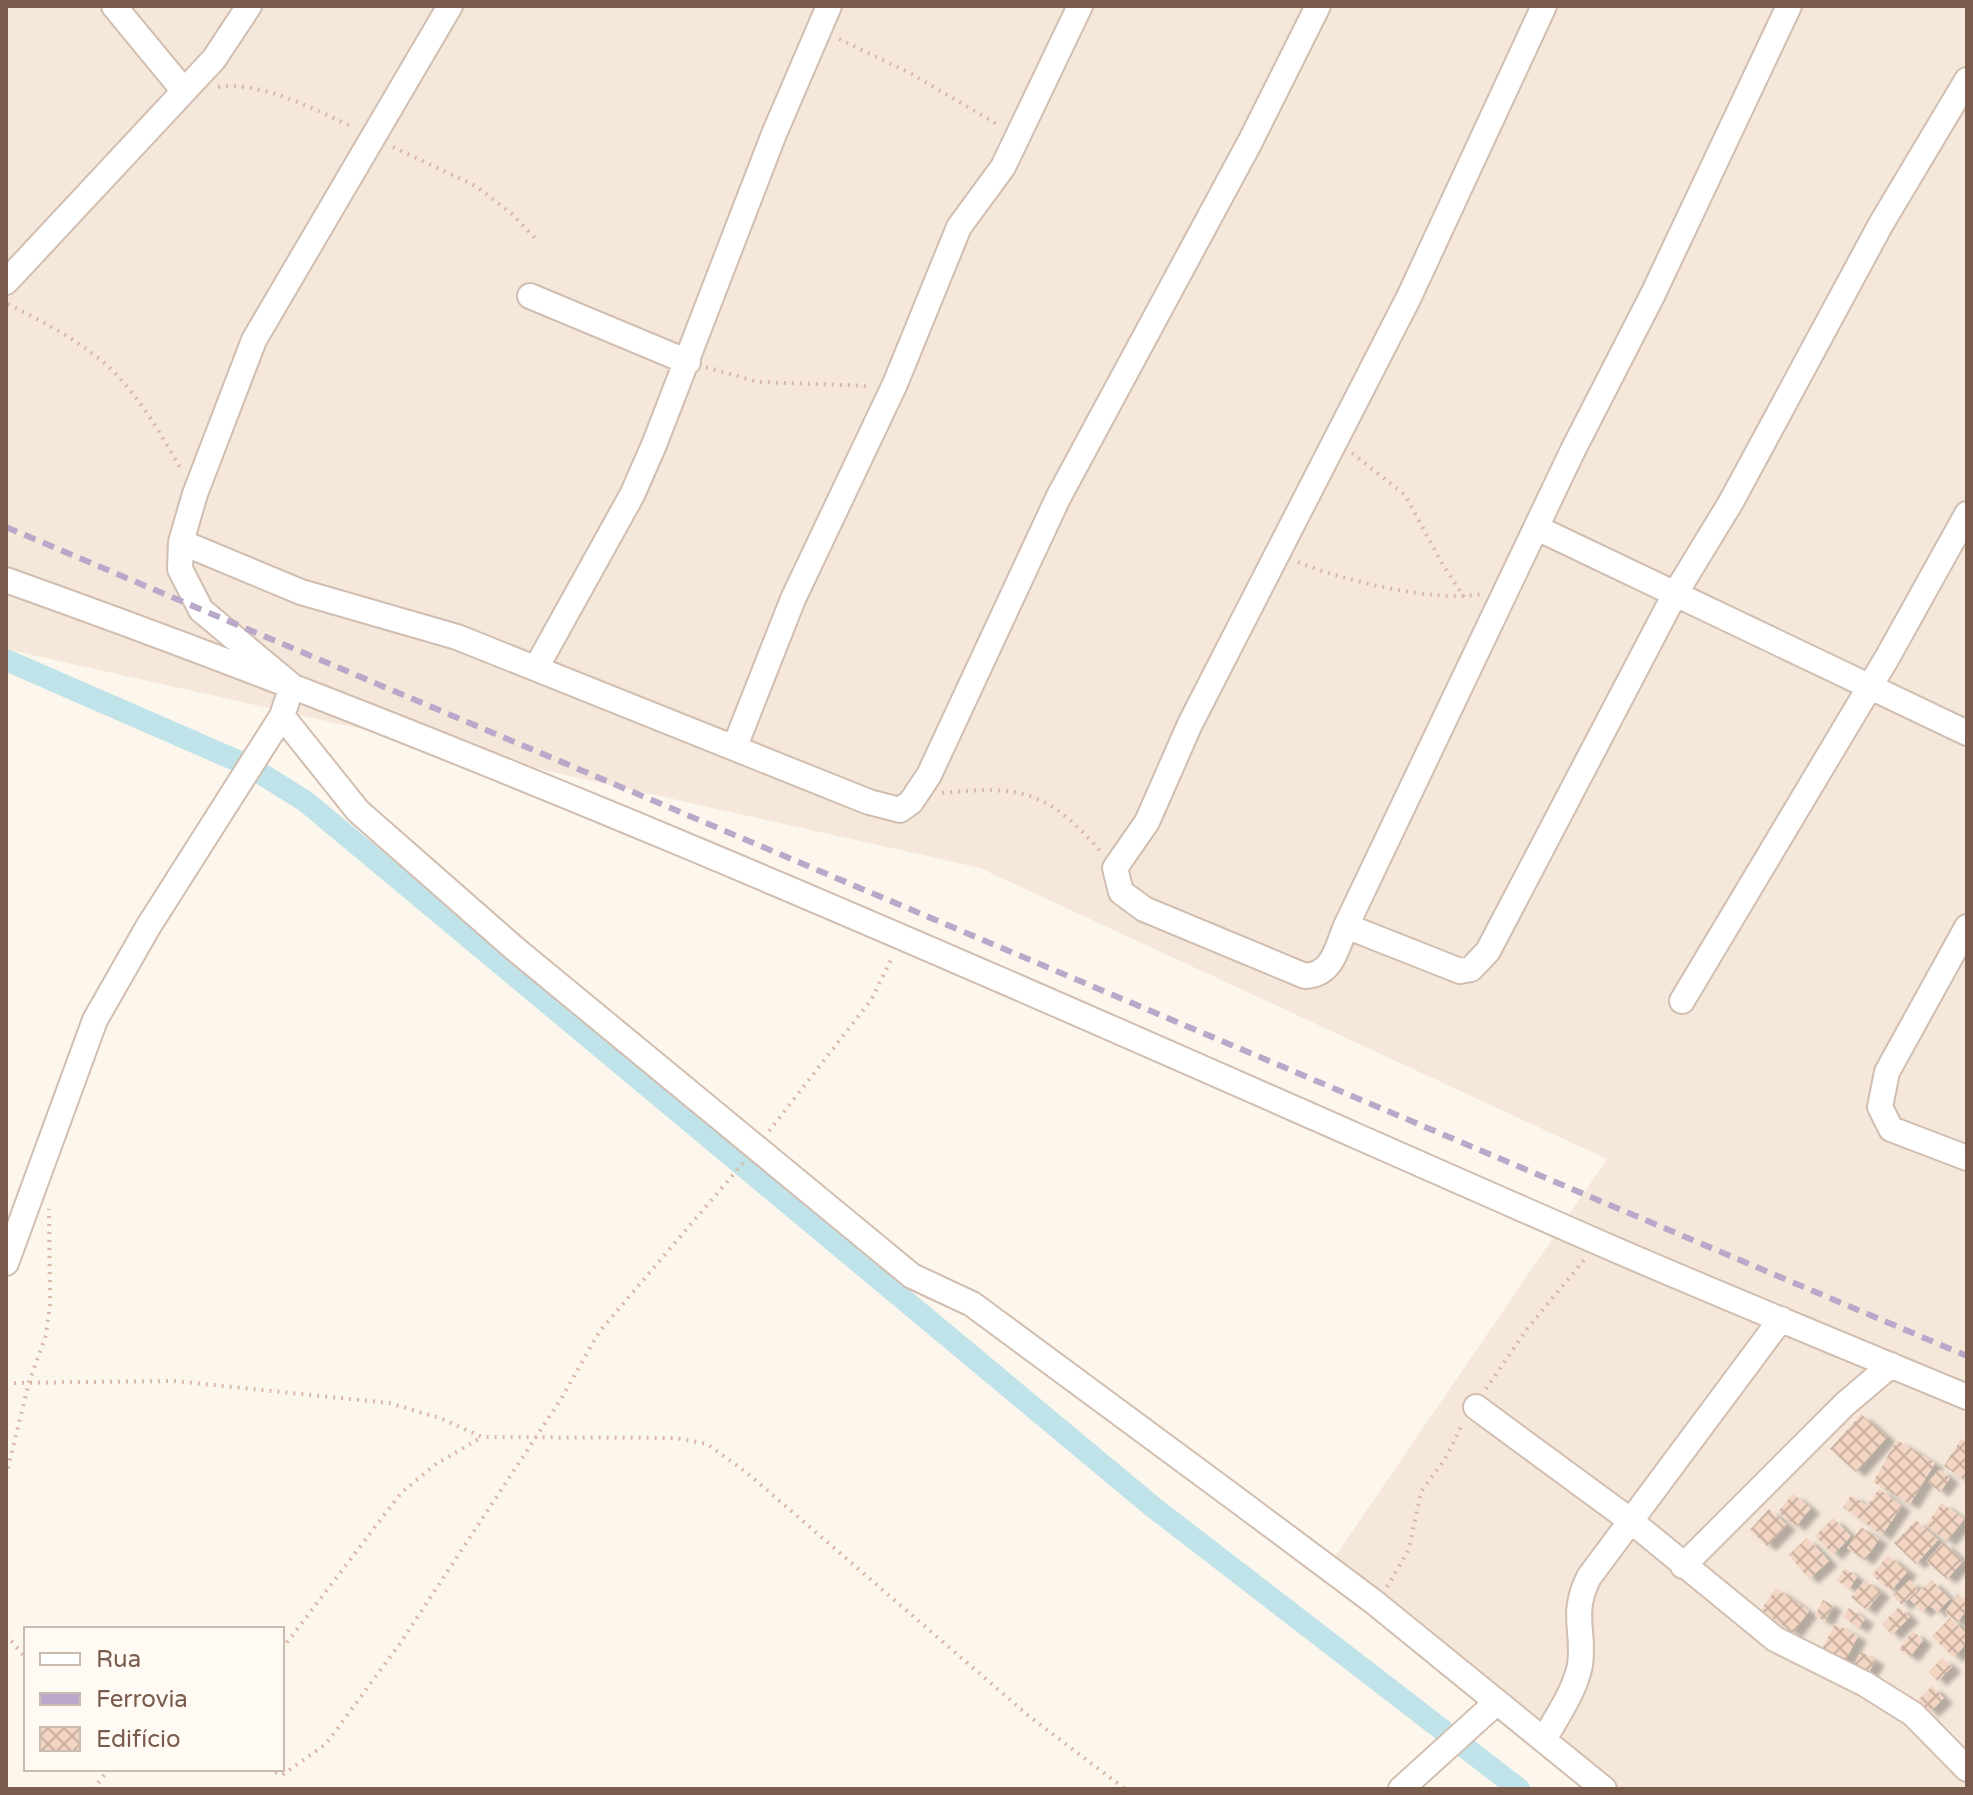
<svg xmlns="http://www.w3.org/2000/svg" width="1973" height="1795" font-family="'Varela Round',sans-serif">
<defs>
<pattern id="building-cross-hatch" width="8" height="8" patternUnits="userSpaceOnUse" patternTransform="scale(2)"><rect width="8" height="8" fill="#f3d5c3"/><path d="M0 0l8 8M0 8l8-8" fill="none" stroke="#cab0a1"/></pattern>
<filter id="shadow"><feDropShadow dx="9" dy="5" stdDeviation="2" flood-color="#0004"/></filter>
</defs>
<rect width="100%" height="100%" fill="#fdf6ec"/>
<path fill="#f5e8da" d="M 6,6 L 1967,6 L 1967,1789 L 1615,1789 L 1332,1561 L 1607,1159 L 980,868 L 6,649 Z"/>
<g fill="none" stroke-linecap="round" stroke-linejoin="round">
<path stroke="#bfe3e8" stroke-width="22" d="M 6,660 L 247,765 L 305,801 L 1153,1507 L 1519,1789"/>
</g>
<path fill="url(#building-cross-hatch)" filter="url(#shadow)" d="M 1861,1414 L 1887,1437 L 1856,1472 L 1830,1449 Z
M 1961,1439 L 1967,1442 L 1967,1473 L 1963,1479 L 1944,1466 Z
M 1897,1440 L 1935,1463 L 1910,1504 L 1873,1482 Z
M 1939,1469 L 1950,1478 L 1940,1492 L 1928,1482 Z
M 1879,1489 L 1902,1506 L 1882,1535 L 1843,1507 L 1851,1495 L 1867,1506 Z
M 1793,1494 L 1811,1508 L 1796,1526 L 1778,1512 Z
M 1942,1503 L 1964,1519 L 1947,1541 L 1926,1525 Z
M 1769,1509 L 1787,1525 L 1767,1546 L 1750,1530 Z
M 1833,1518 L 1851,1536 L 1833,1555 L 1815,1536 Z
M 1916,1520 L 1938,1540 L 1916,1564 L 1894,1543 Z
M 1861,1527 L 1879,1539 L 1865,1560 L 1847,1548 Z
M 1807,1538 L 1829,1561 L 1809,1579 L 1789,1555 Z
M 1943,1542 L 1963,1561 L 1947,1579 L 1926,1561 Z
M 1888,1555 L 1908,1571 L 1891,1591 L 1872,1575 Z
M 1845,1568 L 1857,1577 L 1849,1589 L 1837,1580 Z
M 1865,1580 L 1881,1592 L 1867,1610 L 1851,1597 Z
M 1910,1580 L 1918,1590 L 1902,1605 L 1893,1595 Z
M 1931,1580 L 1950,1599 L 1937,1612 L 1929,1605 L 1922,1612 L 1910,1600 Z
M 1776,1588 L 1809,1611 L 1793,1633 L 1761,1610 Z
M 1958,1594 L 1967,1601 L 1967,1610 L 1957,1622 L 1945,1612 Z
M 1823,1600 L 1833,1605 L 1825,1621 L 1815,1616 Z
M 1899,1607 L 1910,1617 L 1892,1635 L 1882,1624 Z
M 1849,1608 L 1865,1619 L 1859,1628 L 1843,1617 Z
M 1950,1618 L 1967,1634 L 1967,1643 L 1954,1657 L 1932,1637 Z
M 1835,1624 L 1858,1636 L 1844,1663 L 1821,1651 Z
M 1913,1631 L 1923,1640 L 1910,1657 L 1899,1649 Z
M 1861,1652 L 1876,1660 L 1866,1677 L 1852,1668 Z
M 1943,1658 L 1952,1667 L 1938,1681 L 1929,1672 Z
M 1932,1686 L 1944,1698 L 1930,1712 L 1918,1700 Z"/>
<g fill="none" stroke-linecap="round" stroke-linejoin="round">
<g stroke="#d1beb0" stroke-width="28">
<path id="minor" d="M 114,6 L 184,91
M 450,6 L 254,340 L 195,494 L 181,542 L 180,569 L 201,610 L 292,686 L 282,716 L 358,811 L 514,948 L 912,1276 L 972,1304 L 1236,1499 L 1374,1602 L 1604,1789
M 1544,6 L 1409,297 L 1190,724 L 1147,822 L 1115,868 L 1121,892 L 1144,909 L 1305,976 C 1333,975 1337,947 1346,926 L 1460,971 L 1471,969 L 1488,951 L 1675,594 L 1731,502 L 1881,224 L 1967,80
M 6,282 L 214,59 L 249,6
M 530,296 L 688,362
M 1537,528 L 1967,733
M 181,542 L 301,592 L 457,637 L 869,802 L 900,810 L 911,802 L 929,775 L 1058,498 L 1250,142 L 1318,6
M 6,580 C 546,772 1068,1010 1593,1240 C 1717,1294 1842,1345 1967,1397
M 536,668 L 632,495 L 654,445 L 774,134 L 829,6
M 735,746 L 793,599 L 895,384 L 959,227 L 1003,167 L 1080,6
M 1346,926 L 1573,450 L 1653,294 L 1789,6
M 1967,927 L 1887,1072 L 1880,1107 L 1891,1129 L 1967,1158
M 1682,1001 L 1887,658 L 1967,514
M 6,1263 L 95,1020 L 148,927 L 282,716
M 1476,1407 L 1631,1521 L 1775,1639 L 1865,1684 L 1913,1714 L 1967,1769
M 1683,1566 L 1845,1404 L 1891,1365
M 1544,1740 C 1557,1716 1575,1691 1580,1665 C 1585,1630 1570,1615 1589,1577 L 1781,1319
M 1401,1789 L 1497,1702"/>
</g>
<path stroke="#d9b8a5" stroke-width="4" stroke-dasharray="2 6" stroke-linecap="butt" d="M 839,39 L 910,73 L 1000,126
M 218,87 C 262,81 313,109 353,127
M 393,147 L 476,186 L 512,214 L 538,241
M 8,304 C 43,322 83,342 112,370 C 141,399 162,436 182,471
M 706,367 L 758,382 L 871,386
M 1352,453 L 1405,495 L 1443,565 L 1464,597
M 1298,562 C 1340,580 1436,603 1480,594
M 942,793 C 1023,785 1048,791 1102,853
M 769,1131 L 871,1000 L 893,956
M 6,1383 L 174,1381 L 389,1403 L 440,1418 L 482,1437 L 676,1438 L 707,1444 L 746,1472 L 1030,1717 L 1125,1789
M 1486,1389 L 1527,1329 L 1584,1260
M 6,1476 L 29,1382 L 46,1335 L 50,1304 L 49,1209
M 1387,1587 L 1409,1549 L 1421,1492 L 1445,1459 L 1463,1423
M 6,1635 L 26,1658
M 282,1649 L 401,1493 L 436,1464 L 482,1437
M 268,1769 L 282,1775 L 326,1744 L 401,1642 L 561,1399 L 599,1332 L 743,1163
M 93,1789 L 109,1769"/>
<use href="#minor" stroke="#fff" stroke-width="24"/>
<path stroke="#b9a8c9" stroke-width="6" stroke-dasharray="12 8" stroke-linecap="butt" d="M 6,527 L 1967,1356"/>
</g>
<rect width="1973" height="1795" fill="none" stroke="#7a5c4d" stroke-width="16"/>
<rect x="24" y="1627" width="260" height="144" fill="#fffaf3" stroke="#cabbb1" stroke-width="2"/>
<rect x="40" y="1653" width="40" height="12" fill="#ffffff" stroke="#cabbb1" stroke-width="2"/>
<text x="96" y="1667" font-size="24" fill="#7a5c4d">Rua</text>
<rect x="40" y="1693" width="40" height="12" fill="#b9a8c9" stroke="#cabbb1" stroke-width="2"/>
<text x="96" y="1707" font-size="24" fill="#7a5c4d">Ferrovia</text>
<rect x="40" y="1727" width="40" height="24" fill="url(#building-cross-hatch)" stroke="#cabbb1" stroke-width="2"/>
<text x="96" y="1747" font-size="24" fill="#7a5c4d">Edifício</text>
</svg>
